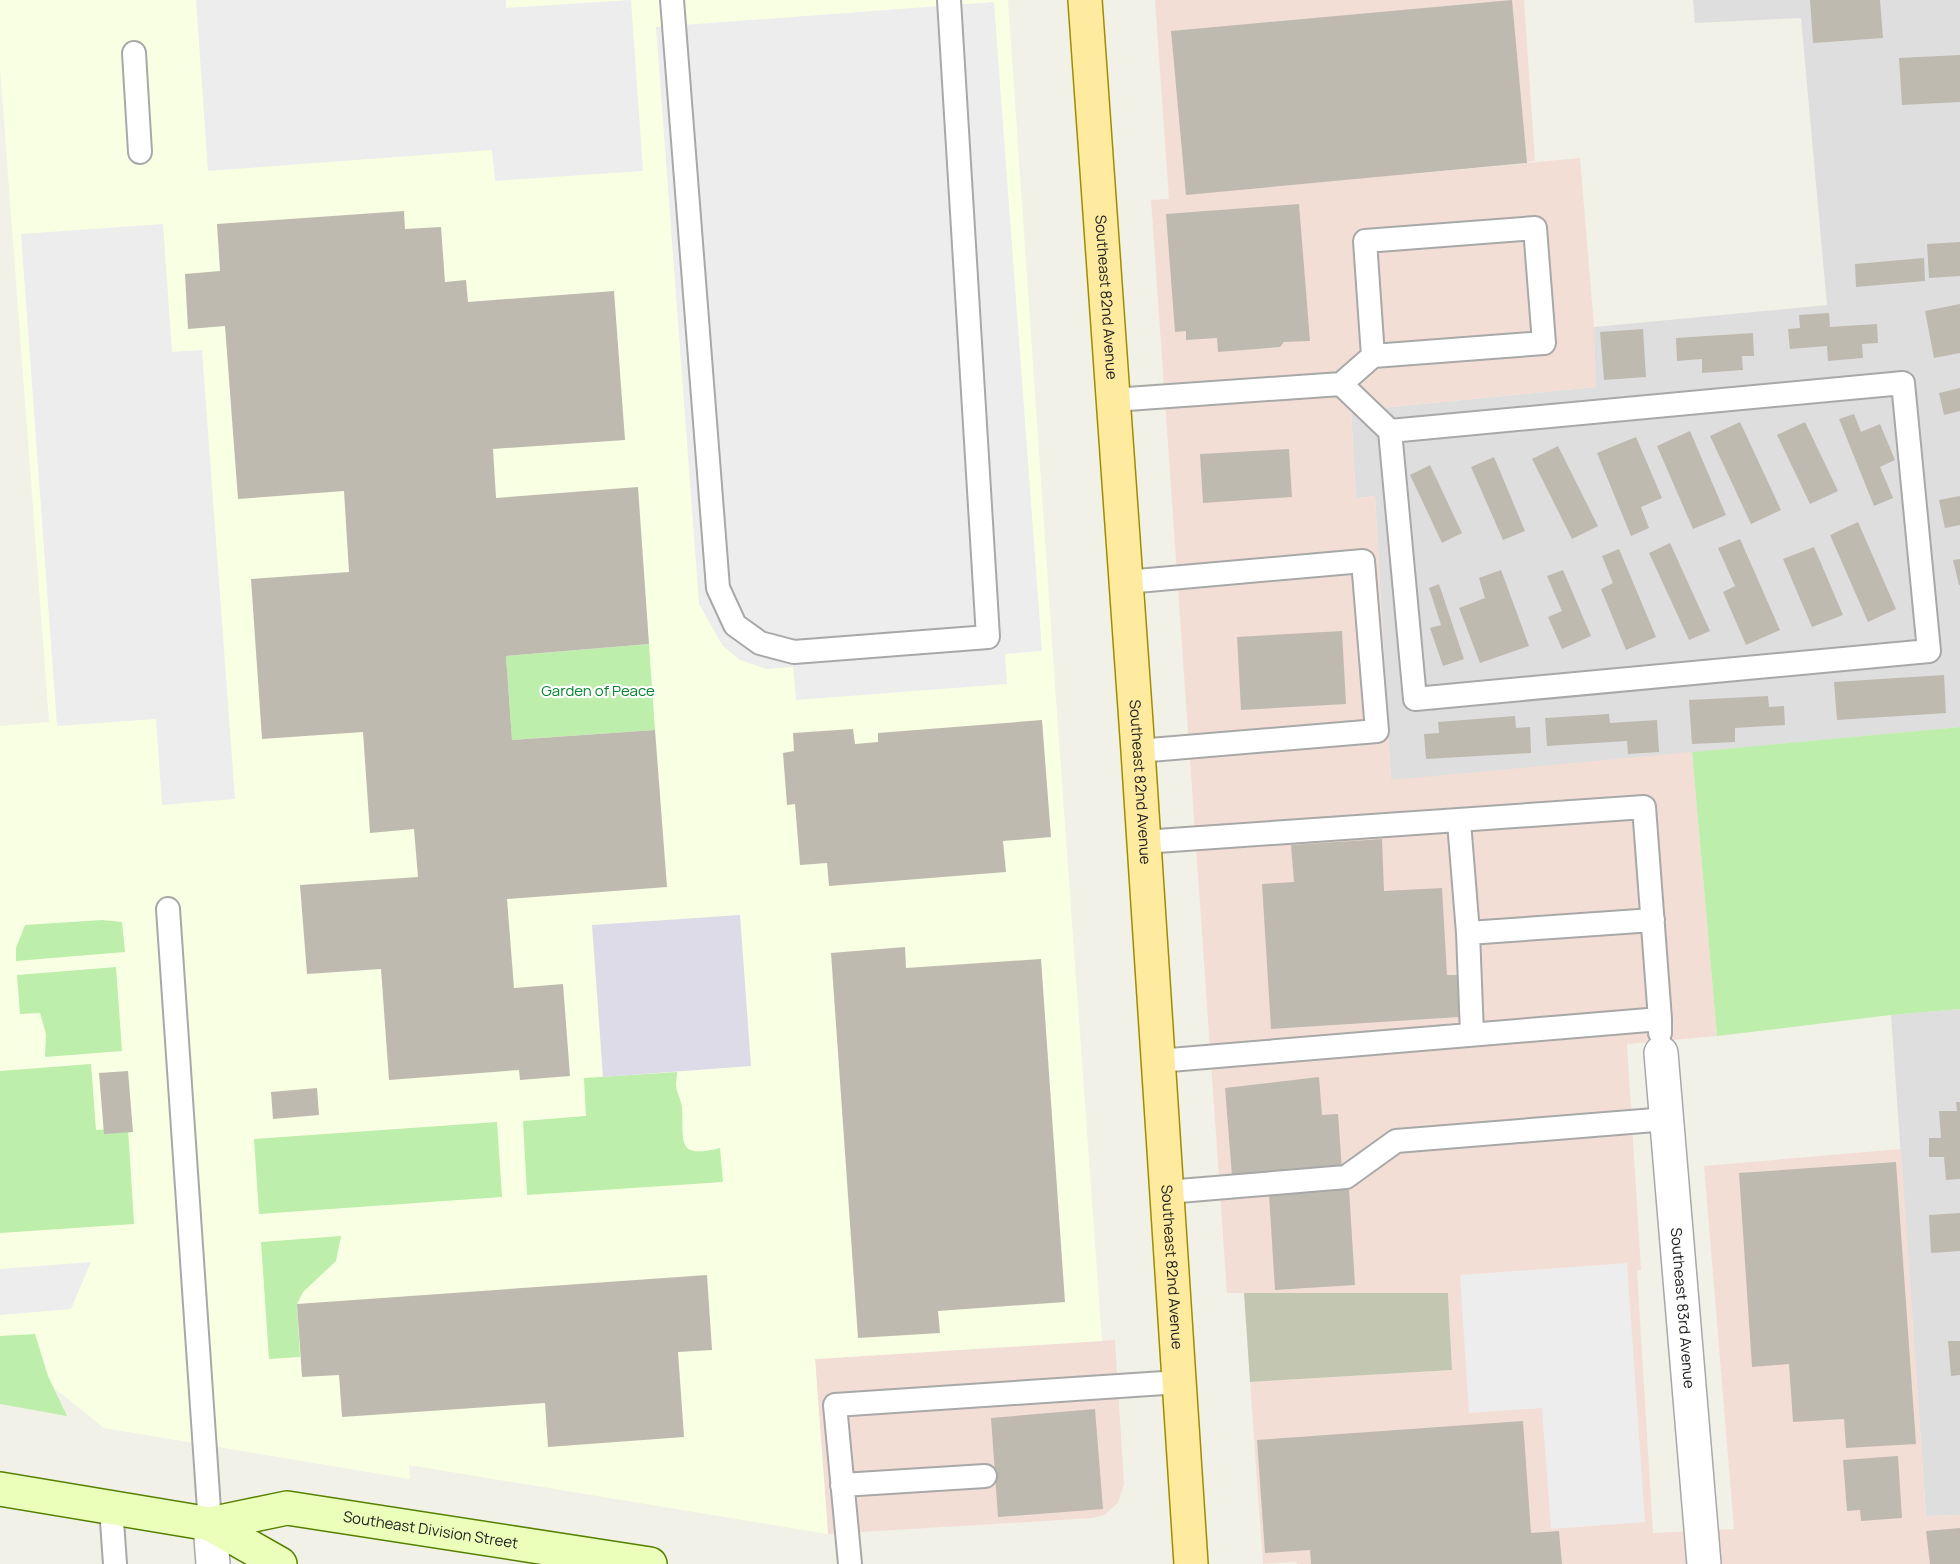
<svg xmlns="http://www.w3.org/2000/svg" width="1960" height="1564" font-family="Manrope,sans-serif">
<rect width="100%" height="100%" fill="#f2f1e7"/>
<path fill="#dfdede" d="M 1693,0 L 1960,0 L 1960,727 L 1391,781 L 1375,496 L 1356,498 L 1351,411 L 1595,387 L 1594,327 L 1827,305 L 1801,18 L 1695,23 Z
M 1960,1009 L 1960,1515 L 1926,1516 L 1891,1015 Z"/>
<path fill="#f3ded6" d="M 1155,0 L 1524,0 L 1535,161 L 1412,174 L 1580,158 L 1594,327 L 1596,387 L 1351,411 L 1356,498 L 1375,496 L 1391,780 L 1692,752 L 1717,1036 L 1627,1044 L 1641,1270 L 1637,1271 L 1653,1533 L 1734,1529 L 1704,1166 L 1901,1149 L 1926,1516 L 1960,1515 L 1960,1564 L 1297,1564 L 1296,1562 L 1263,1564 L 1250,1382 L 1452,1370 L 1448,1294 L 1227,1293 L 1151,200 L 1169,199 Z
M 1115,1340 L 1124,1484 L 1118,1503 L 1104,1515 L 1093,1518 L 828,1534 L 815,1359 Z"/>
<path fill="#f9ffe3" d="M 0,0 L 1008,0 L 1056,700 L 1102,1341 L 815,1359 L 828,1534 L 409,1465 L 410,1479 L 104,1428 L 62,1394 L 39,1381 L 0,1366 L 0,726 L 49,722 L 0,68 Z"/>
<path fill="#c3c7b2" d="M 1244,1293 L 1448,1293 L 1452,1370 L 1250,1382 Z"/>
<path fill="#bdeeab" d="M 649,644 L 655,730 L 512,740 L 506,656 Z
M 1960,727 L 1960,1009 L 1891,1015 L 1717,1036 L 1692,752 Z
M 102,920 L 122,922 L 125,952 L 16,961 L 16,948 L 25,925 Z
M 116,967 L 122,1051 L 45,1057 L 46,1034 L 40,1013 L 20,1014 L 17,975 Z
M 91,1064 L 96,1130 L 128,1128 L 134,1224 L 0,1233 L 0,1071 Z
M 677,1072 C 677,1076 676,1081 676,1086 C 677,1094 682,1101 682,1109 C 684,1142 676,1159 720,1148 L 723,1182 L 527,1195 L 523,1121 L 586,1116 L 584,1078 Z
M 497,1122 L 502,1197 L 259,1214 L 254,1139 Z
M 341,1236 L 336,1261 L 303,1292 L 297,1304 L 300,1357 L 269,1359 L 261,1242 Z
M 35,1334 L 48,1376 L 67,1416 L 0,1404 L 0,1336 Z"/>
<path fill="#ededed" d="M 196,0 L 506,0 L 506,8 L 631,0 L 643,171 L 495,181 L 492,150 L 208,171 Z
M 994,2 L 1042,651 L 1005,654 L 1007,684 L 796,700 L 793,667 L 766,669 L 740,660 L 723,646 L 699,604 L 656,27 Z
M 163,224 L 172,352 L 202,350 L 235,799 L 162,805 L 156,719 L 57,726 L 21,234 Z
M 91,1262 L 71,1309 L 0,1315 L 0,1269 Z
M 1627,1263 L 1645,1522 L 1551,1529 L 1542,1408 L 1469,1413 L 1460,1275 Z"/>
<path fill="#dedbe8" d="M 740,915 L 751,1066 L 603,1077 L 592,925 Z"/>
<path fill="#bfbab0" d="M 1512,0 L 1527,163 L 1186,195 L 1171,31 Z
M 1810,0 L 1880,0 L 1883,38 L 1813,43 Z
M 1960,55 L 1960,102 L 1902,105 L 1899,58 Z
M 1299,204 L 1310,341 L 1284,342 L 1280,347 L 1218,352 L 1217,338 L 1186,340 L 1186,331 L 1175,332 L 1166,214 Z
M 404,211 L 405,229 L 441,227 L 445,282 L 466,280 L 468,302 L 614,291 L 625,440 L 493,449 L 496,498 L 638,487 L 649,644 L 506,656 L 512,740 L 655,730 L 667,887 L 507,899 L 514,988 L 563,984 L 570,1076 L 520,1080 L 519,1070 L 389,1080 L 381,969 L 307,974 L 300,885 L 418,877 L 414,829 L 370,833 L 363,732 L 262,739 L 251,579 L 349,572 L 344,491 L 238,499 L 225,326 L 188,329 L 185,274 L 220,271 L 217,224 Z
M 1960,242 L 1960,276 L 1929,278 L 1927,244 Z
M 1924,258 L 1925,281 L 1856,287 L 1855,264 Z
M 1960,304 L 1960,353 L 1934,358 L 1925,311 Z
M 1829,313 L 1830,327 L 1877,324 L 1878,343 L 1862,344 L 1863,358 L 1828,361 L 1827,346 L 1790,349 L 1788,329 L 1800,328 L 1799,315 Z
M 1643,329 L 1646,377 L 1604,380 L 1600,332 Z
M 1753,333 L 1754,356 L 1742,356 L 1743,370 L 1702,373 L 1702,359 L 1677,361 L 1676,338 Z
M 1960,388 L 1960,411 L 1944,415 L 1939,393 Z
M 1854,414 L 1861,432 L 1880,424 L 1895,460 L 1880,467 L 1893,498 L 1874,506 L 1839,419 Z
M 1740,422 L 1781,510 L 1751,524 L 1710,436 Z
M 1805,422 L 1838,491 L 1810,504 L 1777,435 Z
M 1690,431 L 1726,515 L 1693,529 L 1657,446 Z
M 1636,437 L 1662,498 L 1641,507 L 1649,528 L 1631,536 L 1597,453 Z
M 1558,446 L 1598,526 L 1572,539 L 1532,459 Z
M 1289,449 L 1292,497 L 1203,503 L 1200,454 Z
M 1494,457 L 1525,531 L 1503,540 L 1471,467 Z
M 1430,465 L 1462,533 L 1442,543 L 1410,475 Z
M 1960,496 L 1960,525 L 1945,528 L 1939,500 Z
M 1858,522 L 1896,609 L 1868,622 L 1830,535 Z
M 1740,539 L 1780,630 L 1746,645 L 1723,592 L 1735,586 L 1718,548 Z
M 1670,543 L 1710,631 L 1689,640 L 1649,553 Z
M 1814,547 L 1843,615 L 1812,627 L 1783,559 Z
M 1619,549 L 1656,637 L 1626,650 L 1601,589 L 1613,583 L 1602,556 Z
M 1960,559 L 1960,585 L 1959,585 L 1953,560 Z
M 1501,570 L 1529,646 L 1480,663 L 1459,608 L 1485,598 L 1479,578 Z
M 1563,570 L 1591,636 L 1562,649 L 1548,617 L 1562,611 L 1547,576 Z
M 1439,584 L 1464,659 L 1443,666 L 1430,628 L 1441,625 L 1429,588 Z
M 1342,631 L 1346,704 L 1241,710 L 1237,637 Z
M 1944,675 L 1946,713 L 1837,720 L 1834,682 Z
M 1768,696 L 1769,707 L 1784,706 L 1785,725 L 1735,728 L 1735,742 L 1692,744 L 1689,700 Z
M 1609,714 L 1610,723 L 1657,720 L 1659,752 L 1628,754 L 1627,741 L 1547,746 L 1545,718 Z
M 1515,716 L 1516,728 L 1530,727 L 1531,753 L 1426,759 L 1424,734 L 1439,733 L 1438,722 Z
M 1042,720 L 1051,837 L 1003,841 L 1006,872 L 829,886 L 827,863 L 800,865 L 795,804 L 787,805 L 783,753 L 794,751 L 793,733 L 853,729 L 855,744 L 878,742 L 878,733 Z
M 1382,839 L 1384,891 L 1442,888 L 1447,975 L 1457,975 L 1459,1017 L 1271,1029 L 1262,884 L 1294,882 L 1291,845 Z
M 905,947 L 906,968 L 1041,959 L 1065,1302 L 938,1311 L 940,1333 L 858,1338 L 831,953 Z
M 128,1071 L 133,1132 L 104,1134 L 99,1073 Z
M 1319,1077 L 1322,1115 L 1338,1114 L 1342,1170 L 1232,1176 L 1225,1088 Z
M 317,1088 L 319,1115 L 273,1119 L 271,1092 Z
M 1956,1102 L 1960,1102 L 1960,1179 L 1946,1180 L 1944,1157 L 1929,1157 L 1929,1138 L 1941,1138 L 1939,1111 L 1957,1111 Z
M 1896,1162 L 1916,1444 L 1846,1448 L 1844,1419 L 1793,1422 L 1789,1364 L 1752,1367 L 1739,1173 Z
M 1349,1189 L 1355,1285 L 1275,1290 L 1269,1195 Z
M 1960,1213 L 1960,1251 L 1931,1253 L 1929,1215 Z
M 707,1275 L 712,1350 L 678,1352 L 684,1437 L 548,1447 L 545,1403 L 342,1417 L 339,1375 L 302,1377 L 297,1304 Z
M 1948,1341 L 1960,1341 L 1960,1375 L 1951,1376 Z
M 1095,1409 L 1103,1509 L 998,1517 L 991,1418 Z
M 1523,1421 L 1531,1533 L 1559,1531 L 1562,1564 L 1311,1564 L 1310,1550 L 1265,1553 L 1257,1440 Z
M 1898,1456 L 1902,1518 L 1861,1521 L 1860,1510 L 1847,1511 L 1843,1460 Z
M 1960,1528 L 1960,1564 L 1930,1564 L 1926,1531 Z"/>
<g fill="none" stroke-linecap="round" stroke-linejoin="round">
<g stroke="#a8a8a8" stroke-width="26">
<path id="lane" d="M 672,0 L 718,588 L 735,625 L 760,643 L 794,652 L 988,637 L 949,0
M 134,53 L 140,152
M 1535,228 L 1544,343 L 1373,356 L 1365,241 Z
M 1341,384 L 1390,431 L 1415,699 L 1929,651 L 1903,383 L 1390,431
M 1113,400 L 1341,384 L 1373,356
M 1126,582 L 1363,561 L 1377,731 L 1138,751
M 1459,822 L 1468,933 L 1472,1034
M 1143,842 L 1644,807 L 1660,1019
M 168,909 L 210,1524
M 1468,933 L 1653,920
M 1158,1061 L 1660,1019 L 1660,1033
M 1167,1192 L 1346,1177 L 1396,1141 L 1667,1119
M 842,1485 L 985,1476
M 111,1507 L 115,1564
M 850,1564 L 835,1405 L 1179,1382"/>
</g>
<g stroke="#a8a8a8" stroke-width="36">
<g id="street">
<path id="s1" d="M 1661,1053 L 1704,1564"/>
<path d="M 210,1524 L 213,1564"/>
</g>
</g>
<g stroke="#568000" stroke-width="36">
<g id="secondary">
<path d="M 0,1489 L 210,1524 L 280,1564"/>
<path id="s2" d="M 210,1524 L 287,1508 L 650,1564"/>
</g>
</g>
<g stroke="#9e8d00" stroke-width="36">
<g id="primary">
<path id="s3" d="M 1085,0 L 1138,751 L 1191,1564"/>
</g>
</g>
<use href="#lane" stroke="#fff" stroke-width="22"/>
<use href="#street" stroke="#fff" stroke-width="33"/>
<use href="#secondary" stroke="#ebfeba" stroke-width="33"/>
<use href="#primary" stroke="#ffeb9f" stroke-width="33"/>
</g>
<g text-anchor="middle" stroke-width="4.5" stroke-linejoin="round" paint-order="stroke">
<g font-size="15" fill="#212121" stroke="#fff">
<text dy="5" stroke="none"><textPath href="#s3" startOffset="298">Southeast 82nd Avenue</textPath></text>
<text dy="5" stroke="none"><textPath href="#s3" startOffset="784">Southeast 82nd Avenue</textPath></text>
<text dy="5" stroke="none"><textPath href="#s3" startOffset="1270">Southeast 82nd Avenue</textPath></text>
<text dy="5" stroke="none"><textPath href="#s1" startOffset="256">Southeast 83rd Avenue</textPath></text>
<text dy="5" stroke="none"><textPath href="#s2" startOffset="224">Southeast Division Street</textPath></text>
</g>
<g font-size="15" fill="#05842c" stroke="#fff">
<text x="598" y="696">Garden of Peace</text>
</g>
</g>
</svg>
